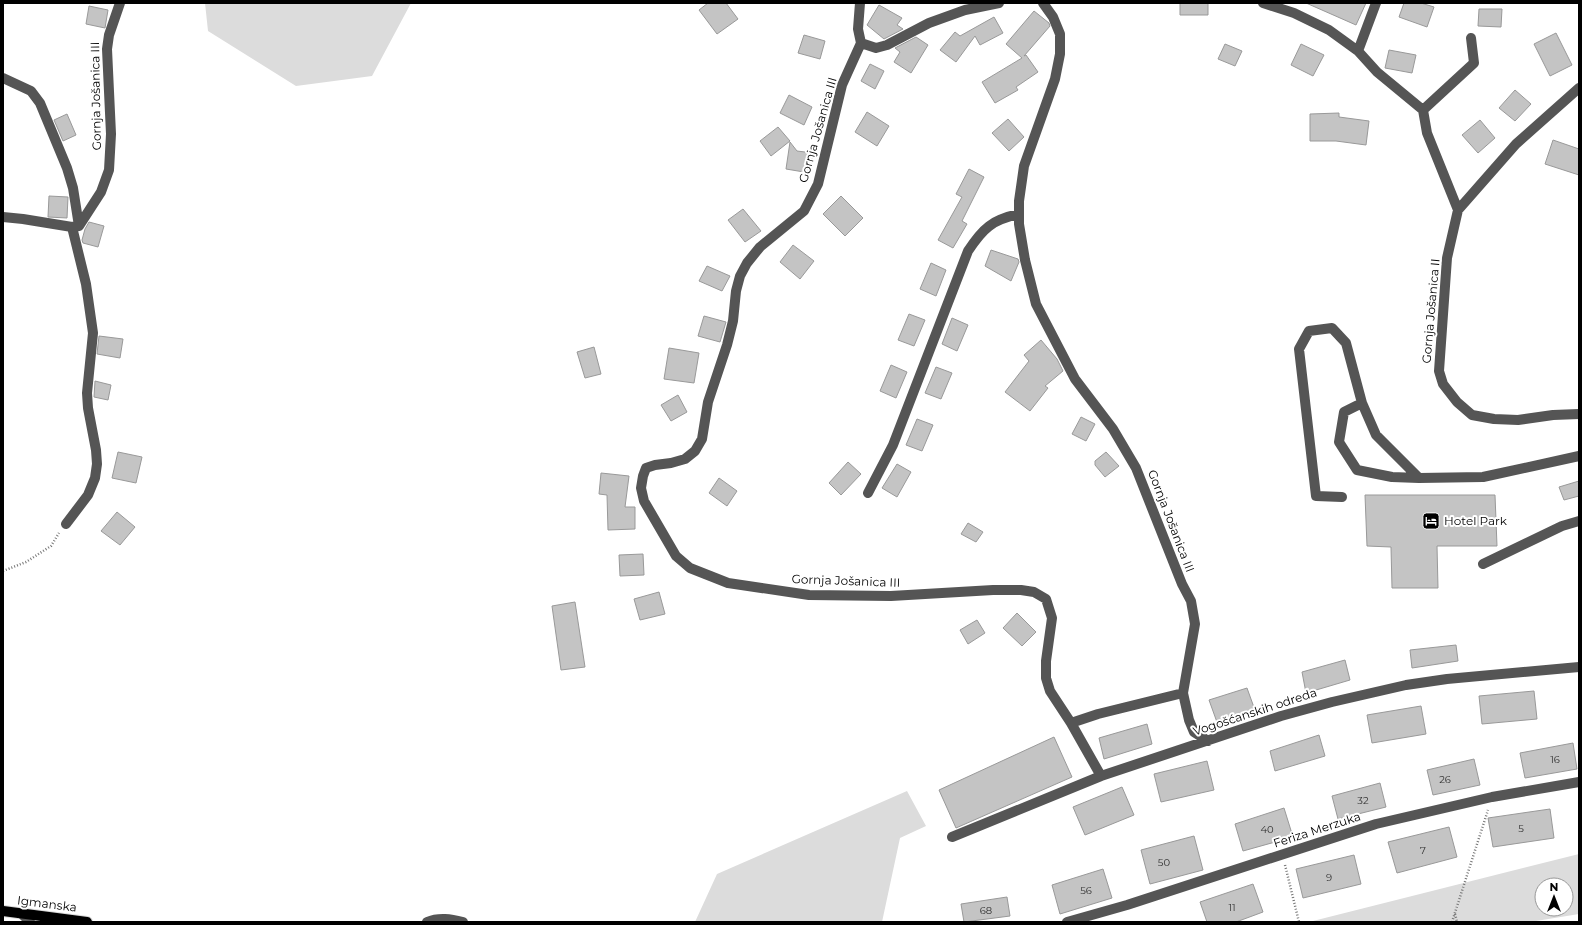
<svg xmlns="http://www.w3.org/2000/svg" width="1582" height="925" font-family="Montserrat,sans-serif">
<rect width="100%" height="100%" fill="#fff"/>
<path fill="#dcdcdc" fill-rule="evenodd" d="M 205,3 L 411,3 L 372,76 L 296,86 L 208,31 Z
M 907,791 L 926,826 L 900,838 L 882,922 L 695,922 L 717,874 Z
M 1579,854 L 1579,914 L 1530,922 L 1309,922 ZM 1542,885 L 1566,885 L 1566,909 L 1542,909 Z"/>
<path fill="#c4c4c4" stroke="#999" d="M 708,3 L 726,3 L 738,19 L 717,34 L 699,10 Z
M 1180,3 L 1208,3 L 1208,15 L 1180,15 Z
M 1306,3 L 1366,3 L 1356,25 Z
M 1404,3 L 1421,3 L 1434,7 L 1427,27 L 1399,17 Z
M 879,5 L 902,18 L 897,25 L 903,29 L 884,39 L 867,25 Z
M 89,6 L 108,10 L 105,28 L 86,24 Z
M 1479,9 L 1502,9 L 1501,27 L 1478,26 Z
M 1034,11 L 1049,23 L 1050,26 L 1024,56 L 1026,55 L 1038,72 L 1016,87 L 1018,90 L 995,103 L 982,82 L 1022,58 L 1006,44 Z
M 994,17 L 1003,33 L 980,45 L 975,36 L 956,62 L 940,50 L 955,32 L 960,36 Z
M 1556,33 L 1572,65 L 1550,76 L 1534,44 Z
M 804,35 L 825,41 L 820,59 L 798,53 Z
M 916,37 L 928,45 L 911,73 L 894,62 L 900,52 L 895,48 Z
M 1225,44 L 1242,51 L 1235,66 L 1218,59 Z
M 1301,44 L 1324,55 L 1313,76 L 1291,65 Z
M 1389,50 L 1416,55 L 1412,73 L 1385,68 Z
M 870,64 L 884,71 L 875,89 L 861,81 Z
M 1515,90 L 1531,104 L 1515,121 L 1499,108 Z
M 789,95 L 812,107 L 804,125 L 780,113 Z
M 867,112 L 889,126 L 877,146 L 855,132 Z
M 1339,113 L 1339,117 L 1369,121 L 1366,145 L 1336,141 L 1310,141 L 1310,114 Z
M 67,114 L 76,135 L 63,141 L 54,120 Z
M 1008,119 L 1024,137 L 1009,151 L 992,133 Z
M 1480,120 L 1495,138 L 1478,153 L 1462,135 Z
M 778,127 L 790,141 L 771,156 L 760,141 Z
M 1553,140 L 1579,149 L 1579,175 L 1545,164 Z
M 790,142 L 797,151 L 813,153 L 810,173 L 786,169 Z
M 969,169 L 984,177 L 962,221 L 967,224 L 953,248 L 938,240 L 962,197 L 956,194 Z
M 49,196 L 68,197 L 67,218 L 48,217 Z
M 841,196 L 863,218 L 845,236 L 823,214 Z
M 743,209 L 761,231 L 745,242 L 728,220 Z
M 89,222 L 104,226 L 98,247 L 83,243 L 82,240 L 85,229 Z
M 793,245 L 814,261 L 800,279 L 780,262 Z
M 991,250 L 1018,259 L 1019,262 L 1011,281 L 985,266 Z
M 931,263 L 946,270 L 936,296 L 920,289 Z
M 707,266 L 730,276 L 722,291 L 699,281 Z
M 909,314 L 925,320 L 914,346 L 898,340 Z
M 704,316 L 726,322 L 720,342 L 698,336 Z
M 952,318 L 968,325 L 957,351 L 942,344 Z
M 99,336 L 123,339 L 120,358 L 97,354 Z
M 1041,340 L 1057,359 L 1063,371 L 1045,386 L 1048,388 L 1030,411 L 1005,392 L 1029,361 L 1024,355 Z
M 594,347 L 601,374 L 585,378 L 577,352 Z
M 669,348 L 699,353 L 694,383 L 664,379 Z
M 891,365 L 907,372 L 896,398 L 880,391 Z
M 936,367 L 952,373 L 941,399 L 925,393 Z
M 95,381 L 111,385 L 108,400 L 94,397 Z
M 678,395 L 687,412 L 671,421 L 661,405 Z
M 1081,417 L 1095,424 L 1086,441 L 1072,434 Z
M 917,419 L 933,425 L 922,451 L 906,445 Z
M 118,452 L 142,457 L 136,483 L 112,478 Z
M 1106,452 L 1119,466 L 1105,477 L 1095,465 L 1095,461 Z
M 848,462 L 861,474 L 841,495 L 829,483 Z
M 897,464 L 911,472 L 897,497 L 882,488 Z
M 601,473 L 629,476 L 625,507 L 635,507 L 635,529 L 608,530 L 607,495 L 599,494 Z
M 719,478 L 737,491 L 727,506 L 709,493 Z
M 1579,481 L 1579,496 L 1564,500 L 1559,487 Z
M 1365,495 L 1495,495 L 1497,546 L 1437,546 L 1438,588 L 1392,588 L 1391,547 L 1367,546 Z
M 117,512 L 135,527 L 120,545 L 101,531 Z
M 968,523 L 983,532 L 976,542 L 961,534 Z
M 643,554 L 644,575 L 620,576 L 619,555 Z
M 659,592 L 665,614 L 640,620 L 634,599 Z
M 575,602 L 585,667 L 561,670 L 552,606 Z
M 1017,613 L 1036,632 L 1022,646 L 1003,628 Z
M 977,620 L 985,633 L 968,644 L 960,630 Z
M 1456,645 L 1458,661 L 1412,668 L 1410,650 Z
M 1345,660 L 1350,680 L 1306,693 L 1302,672 Z
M 1247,688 L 1256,713 L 1218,725 L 1209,700 Z
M 1534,691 L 1537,719 L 1482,724 L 1479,696 Z
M 1421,706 L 1426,734 L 1372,743 L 1367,715 Z
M 1147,724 L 1152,744 L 1104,759 L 1099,738 Z
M 1319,735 L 1325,756 L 1275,771 L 1270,751 Z
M 1054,737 L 1072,777 L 956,828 L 939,790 Z
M 1573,743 L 1577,769 L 1525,778 L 1520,753 Z
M 1474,759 L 1480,785 L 1433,795 L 1427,770 Z
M 1207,761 L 1214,790 L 1161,802 L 1154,774 Z
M 1380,783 L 1386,807 L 1338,819 L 1332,796 Z
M 1122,787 L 1134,815 L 1085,835 L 1073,807 Z
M 1284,808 L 1293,837 L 1243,851 L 1235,824 Z
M 1550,809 L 1554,838 L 1493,847 L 1488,818 Z
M 1449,827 L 1457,857 L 1397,873 L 1388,842 Z
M 1194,836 L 1203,870 L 1150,884 L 1141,850 Z
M 1354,855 L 1361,884 L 1303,898 L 1296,869 Z
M 1103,869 L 1112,898 L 1060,914 L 1052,885 Z
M 1253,884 L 1263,912 L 1236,922 L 1207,922 L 1200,902 Z
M 1007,897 L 1010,916 L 964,922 L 961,904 Z"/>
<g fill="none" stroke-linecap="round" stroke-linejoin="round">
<g stroke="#dbdbdb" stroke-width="12">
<path id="major" d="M 3,911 L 87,922"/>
</g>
<path stroke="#777" stroke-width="2.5" stroke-dasharray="1 2" stroke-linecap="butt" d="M 3,571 L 26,562 L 51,546 L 59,533
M 1285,865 L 1299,922
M 1455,914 L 1457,922
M 1452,922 L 1488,810"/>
<path stroke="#555" stroke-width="10" d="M 860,3 L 858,29 L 861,43 L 876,48 L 887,45 L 929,23 L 965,10 L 999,3
M 1043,3 L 1053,17 L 1060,34 L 1060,54 L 1055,79 L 1024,166 L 1019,201 L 1019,224 L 1025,260 L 1036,304 L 1075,379 L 1113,429 L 1136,468 L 1182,584 L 1191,601 L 1195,624 L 1183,693 L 1189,720 L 1194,732 L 1208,741
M 1263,3 L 1294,13 L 1329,30 L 1358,51 L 1377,72 L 1423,110 L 1427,133 L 1458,210
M 861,43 L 842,85 L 818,184 L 804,211 L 760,247 L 747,263 L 740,276 L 736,291 L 733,321 L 727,345 L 708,402 L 702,439 L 695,451 L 685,459 L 671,463 L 655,465 L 646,468 L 643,476 L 641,488 L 644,501 L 676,556 L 690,568 L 728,583 L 809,595 L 891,596 L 993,590 L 1021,590 L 1034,592 L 1046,599 L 1052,618 L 1046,661 L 1046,678 L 1050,691 L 1071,723 L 1101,776
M 1358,51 L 1376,3
M 3,78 L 31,91 L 40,103 L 67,168 L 73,188 L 79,226
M 1579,88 L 1516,144 L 1458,210 L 1447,258 L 1439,371 L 1443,384 L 1457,402 L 1472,415 L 1494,419 L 1518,420 L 1553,415 L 1579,414
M 1423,110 L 1474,63 L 1471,38
M 3,217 L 23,219 L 72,227 L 79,226 L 101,192 L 109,170 L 111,134 L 107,49 L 109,35 L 120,3
M 1362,403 L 1344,412 L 1339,442 L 1357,470 L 1392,477 L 1419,478
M 868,493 L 893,445 L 968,251 C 983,228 992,220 1019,214
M 1342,497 L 1316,496 L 1299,349 L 1309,331 L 1332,328 L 1346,343 L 1362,403 L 1376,435 L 1419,478 L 1483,477 L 1579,456
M 66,524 L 88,495 L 95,478 L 97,464 L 96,450 L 88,408 L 87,393 L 93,333 L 86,284 L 72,227
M 1483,564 L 1562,526 L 1579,521
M 1071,723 L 1098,714 L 1183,693
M 952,837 L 1101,776 L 1281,716 L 1332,702 L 1406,685 L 1447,679 L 1579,667
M 22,914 L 30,922
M 427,922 C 439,917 451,919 463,922
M 1067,922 L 1127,905 L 1376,824 L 1492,797 L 1579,782"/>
<use href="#major" stroke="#000" stroke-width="10"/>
</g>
<defs>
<g id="hotel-square" transform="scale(0.9)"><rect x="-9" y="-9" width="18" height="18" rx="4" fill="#000" stroke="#fff"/><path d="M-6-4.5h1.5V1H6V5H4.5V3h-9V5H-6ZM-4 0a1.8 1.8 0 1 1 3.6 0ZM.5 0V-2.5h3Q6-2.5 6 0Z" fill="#fff"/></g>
</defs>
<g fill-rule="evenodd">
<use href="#hotel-square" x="1431" y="521"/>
</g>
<g text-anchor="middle" stroke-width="4" stroke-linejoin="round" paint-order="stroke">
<g font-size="10" fill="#313131">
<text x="1555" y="763">16</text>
<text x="1445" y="783">26</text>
<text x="1363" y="804">32</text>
<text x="1521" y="832">5</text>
<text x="1267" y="833">40</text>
<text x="1423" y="854">7</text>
<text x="1164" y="866">50</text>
<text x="1329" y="881">9</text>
<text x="1086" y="894">56</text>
<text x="1232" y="911">11</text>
<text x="986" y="914">68</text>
</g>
<g font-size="12" fill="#000" stroke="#fff">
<text transform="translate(96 96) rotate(-91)" y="4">Gornja Jošanica III</text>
<text transform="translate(818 130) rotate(-74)" y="4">Gornja Jošanica III</text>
<text transform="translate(1431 311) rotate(-85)" y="4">Gornja Jošanica II</text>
<text transform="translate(1171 521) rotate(69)" y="4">Gornja Jošanica III</text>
<text transform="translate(846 581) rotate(2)" y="4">Gornja Jošanica III</text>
<text transform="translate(1255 712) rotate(-18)" y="4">Vogošćanskih odreda</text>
<text transform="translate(1317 830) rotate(-18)" y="4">Feriza Merzuka</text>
<text transform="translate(47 904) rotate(7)" y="4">Igmanska</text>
</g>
<g font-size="12" fill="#000" stroke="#fff" text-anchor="start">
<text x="1444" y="525">Hotel Park</text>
</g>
</g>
<rect width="1582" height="925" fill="none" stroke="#000000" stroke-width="8"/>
<g transform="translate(1554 897)"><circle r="19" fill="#ffffff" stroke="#999999"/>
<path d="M0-3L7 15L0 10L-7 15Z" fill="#000000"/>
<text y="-6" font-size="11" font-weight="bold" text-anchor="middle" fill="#000000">N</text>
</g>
</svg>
